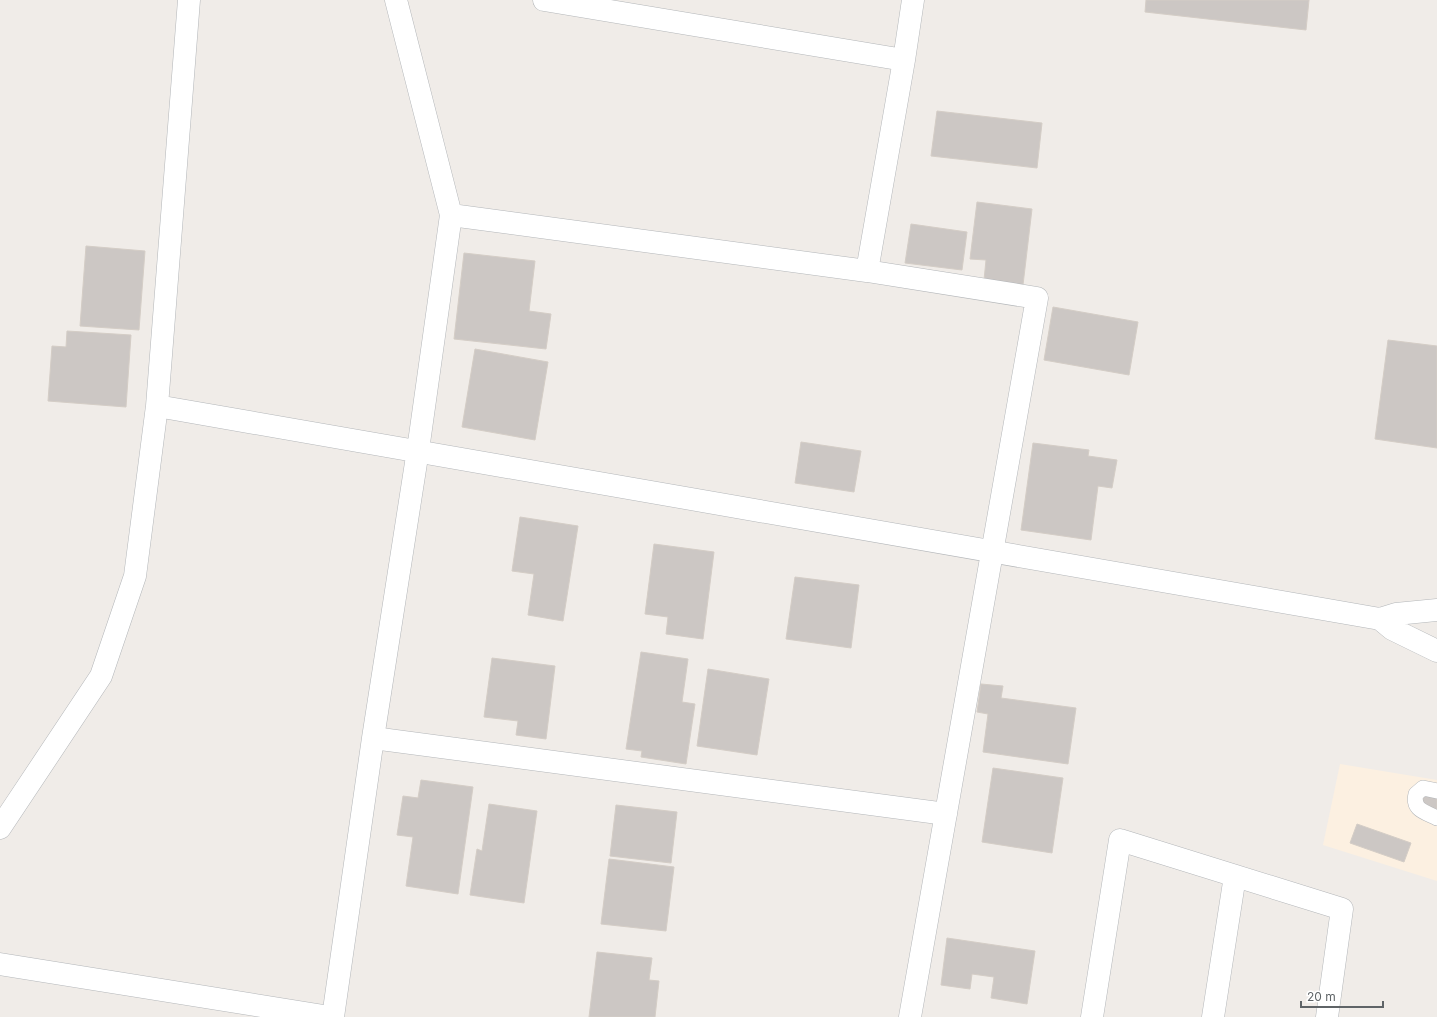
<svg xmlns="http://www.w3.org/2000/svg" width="1437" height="1017" font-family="Inter,sans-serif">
<rect width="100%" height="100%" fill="#f0ece8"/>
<path fill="#fcf0e1" d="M 1340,764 L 1437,780 L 1437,881 L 1323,845 Z"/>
<path fill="#ccc7c4" stroke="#d4cdc6" d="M 1146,0 L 1309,0 L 1306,30 L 1145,12 Z
M 937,111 L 1042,123 L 1037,168 L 931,156 Z
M 977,202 L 1032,209 L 1023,285 L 984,280 L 986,260 L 970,259 Z
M 911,224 L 967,232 L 962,270 L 905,263 Z
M 86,246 L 145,251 L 139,330 L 80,326 Z
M 464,253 L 535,261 L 529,311 L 551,314 L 546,349 L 454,339 Z
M 1053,307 L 1138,322 L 1129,375 L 1044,360 Z
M 67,331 L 131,335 L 126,407 L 48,401 L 52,346 L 66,347 Z
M 1388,340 L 1437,346 L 1437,448 L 1375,439 Z
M 475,349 L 548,362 L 535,440 L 462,427 Z
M 801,442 L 861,451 L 854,492 L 795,483 Z
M 1033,443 L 1089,450 L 1088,456 L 1117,460 L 1112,488 L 1098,486 L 1091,540 L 1021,530 Z
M 520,517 L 578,526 L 563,621 L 528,615 L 534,574 L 512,571 Z
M 654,544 L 714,552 L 703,639 L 666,634 L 668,617 L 645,614 Z
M 795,577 L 859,585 L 851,648 L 786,639 Z
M 641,652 L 688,659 L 682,702 L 695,704 L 686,764 L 641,757 L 642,751 L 626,749 Z
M 492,658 L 555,666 L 546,739 L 516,735 L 518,721 L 484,717 Z
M 708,669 L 769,679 L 757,755 L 697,746 Z
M 981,684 L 1003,686 L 1001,698 L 1076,708 L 1068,764 L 983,752 L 988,714 L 977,712 Z
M 993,768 L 1063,778 L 1052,853 L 982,842 Z
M 421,780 L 473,787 L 458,894 L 406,886 L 413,837 L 397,835 L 403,796 L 418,798 Z
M 1424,794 L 1437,797 L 1437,809 L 1422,805 Z
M 489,804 L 537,811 L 524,903 L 470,895 L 477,849 L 482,851 Z
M 616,805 L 677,812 L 671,863 L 610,856 Z
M 1357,824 L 1411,843 L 1404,862 L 1350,843 Z
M 609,859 L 674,867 L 666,931 L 601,924 Z
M 947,938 L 1035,951 L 1027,1004 L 991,998 L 994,977 L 972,974 L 970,989 L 941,985 Z
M 597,952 L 652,958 L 649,980 L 659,981 L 655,1017 L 589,1017 Z"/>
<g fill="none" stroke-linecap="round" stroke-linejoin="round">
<g stroke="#b3b6b9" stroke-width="16">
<path id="service" d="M 1437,791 L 1423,788 L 1416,794 C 1412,810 1425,812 1437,818"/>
</g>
<g stroke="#b3b6b9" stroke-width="23">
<path id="minor" d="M 544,0 L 904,60
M 451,215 L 867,271 L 1037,298 L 910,1017
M 867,271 L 904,60 L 913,0
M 157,406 L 1380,619 L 1392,629 L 1437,651
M 1380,619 L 1396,614 L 1437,610
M 373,738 L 946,814
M 0,828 L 101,676 L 135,576 L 157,406 L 189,0
M 0,964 L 330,1017
M 333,1017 L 373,738 L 418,450 L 451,215 L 396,0
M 1092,1017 L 1120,840 L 1342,909 L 1327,1017
M 1213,1017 L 1235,876"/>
</g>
<use href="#service" stroke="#fff" stroke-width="15"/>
<use href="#minor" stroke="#fff" stroke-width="22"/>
</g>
<path d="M1301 1001v6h82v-6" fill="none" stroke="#5f6467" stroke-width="2"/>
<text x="1307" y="1001" font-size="12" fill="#5f6467" stroke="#ffffff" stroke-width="3" paint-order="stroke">20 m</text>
</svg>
